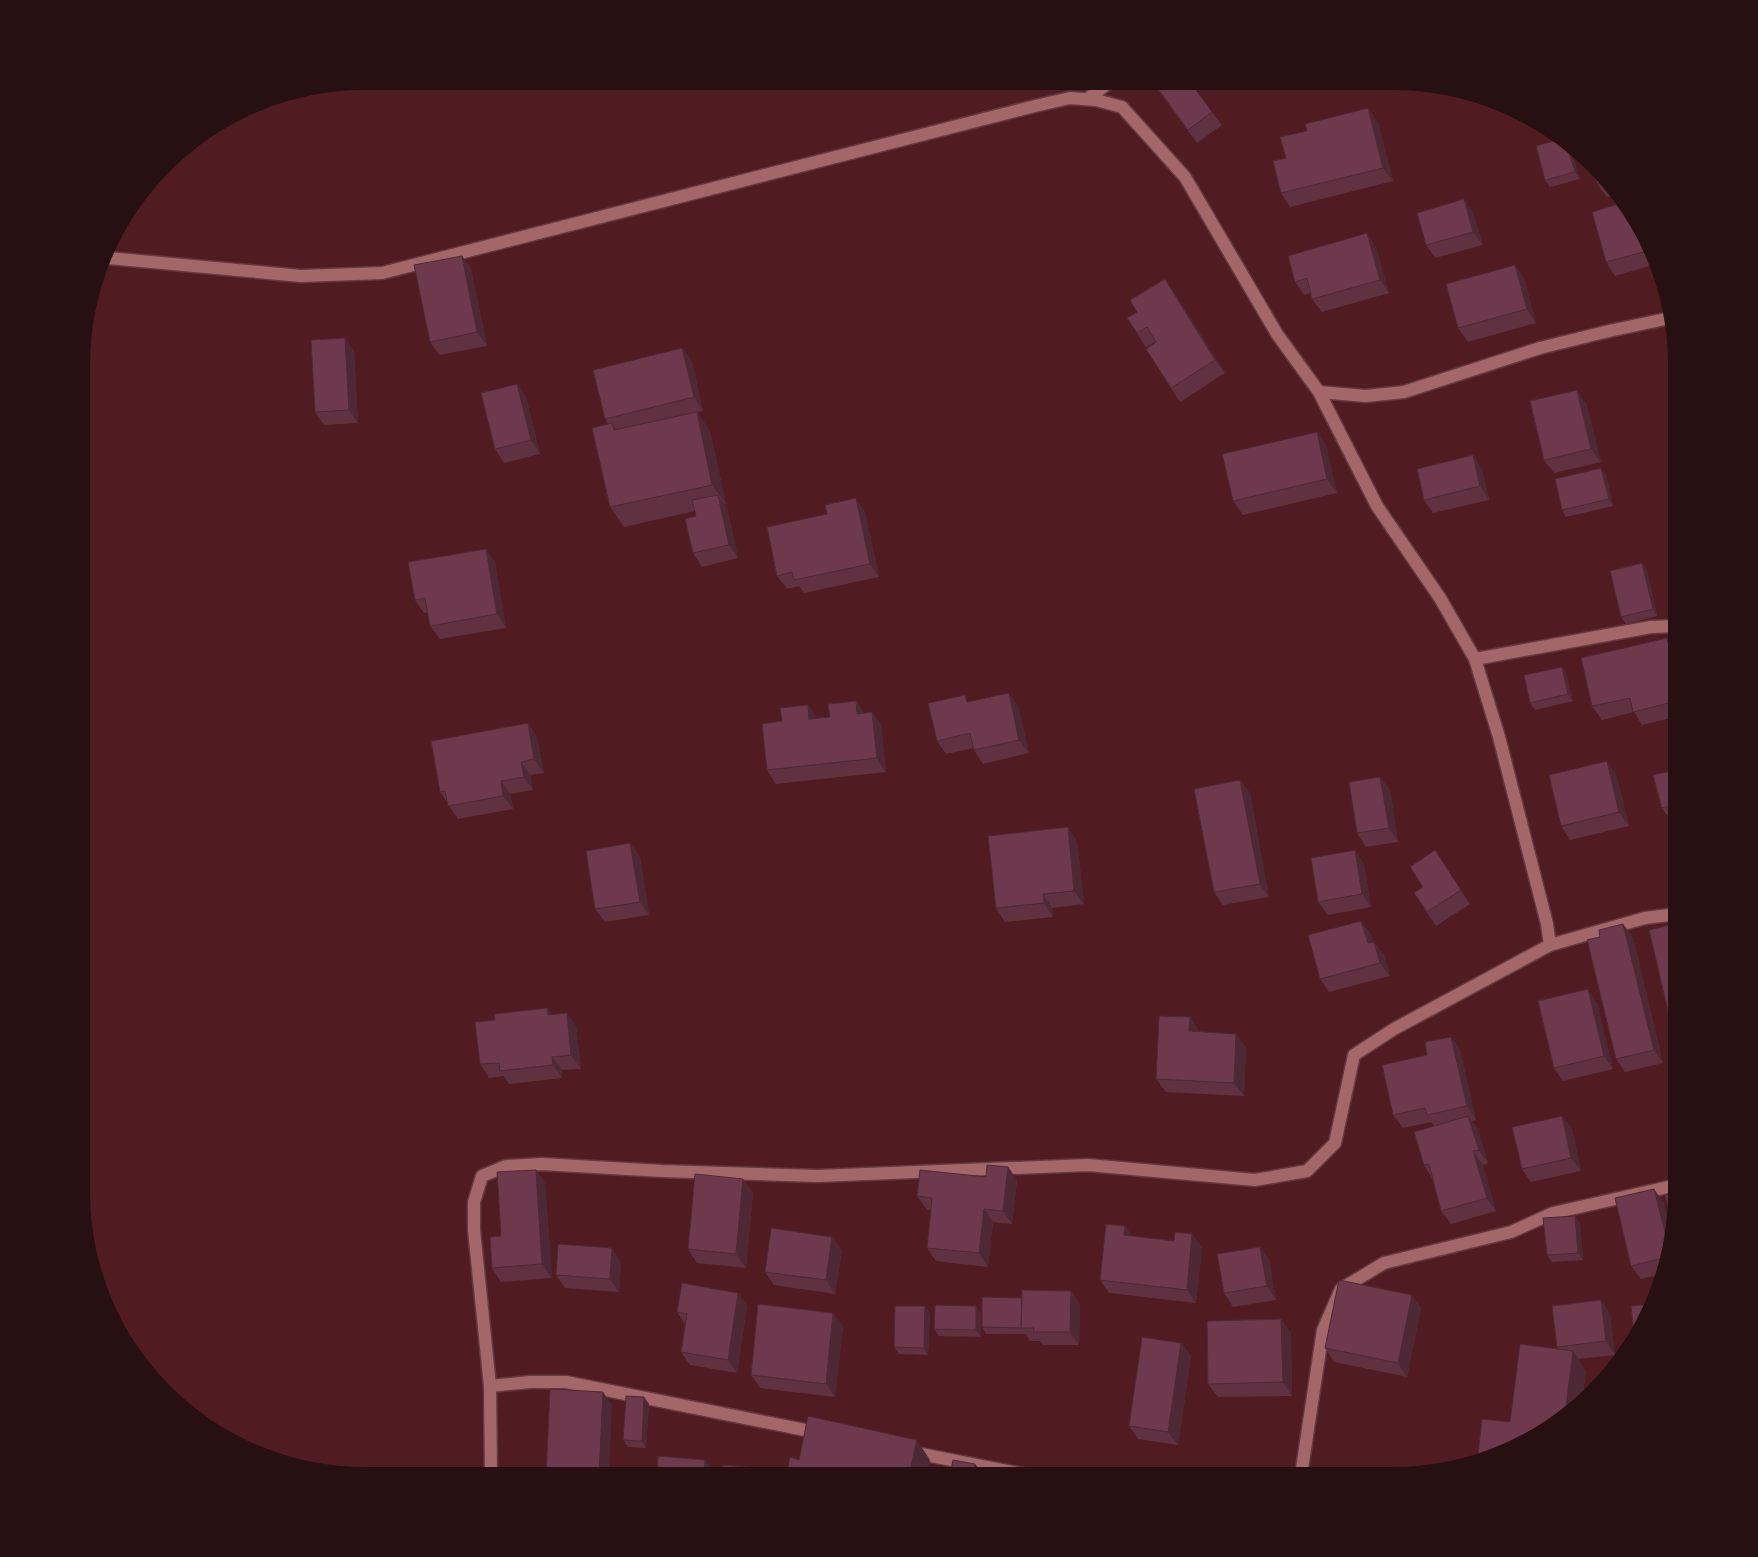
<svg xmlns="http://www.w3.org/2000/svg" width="1758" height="1557" font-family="'Alegreya Sans',sans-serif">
<rect width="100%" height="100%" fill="#501c21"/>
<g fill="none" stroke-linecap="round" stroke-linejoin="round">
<g stroke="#633a40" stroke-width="15">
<path id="minor" d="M 1087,99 L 1110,82
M 108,258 L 301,276 L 382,273 L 1035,106 L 1070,98 L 1096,100 L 1122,107 L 1185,177 L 1277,334 L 1319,392 L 1377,506 L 1440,598 L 1475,659 L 1499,737 L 1547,924 L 1550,945
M 1319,392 L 1366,396 L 1404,392 L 1540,348 L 1609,331 L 1670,318
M 1475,659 L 1651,627 L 1676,626
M 490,1386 L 530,1382 L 566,1382 L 820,1433
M 911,1452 L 1028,1475
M 1301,1475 L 1323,1330 L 1341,1289 L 1384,1263 L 1511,1232 L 1553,1213 L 1677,1185
M 491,1476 L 490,1386 L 474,1230 L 474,1202 L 482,1176 L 506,1166 L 542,1164 L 662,1171 L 818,1176 L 1088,1165 L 1255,1180 L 1307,1171 L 1335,1143 L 1354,1055 L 1394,1029 L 1550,945 L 1645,918 L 1677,914"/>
</g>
<use href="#minor" stroke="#a46769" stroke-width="12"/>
</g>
<path fill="#5f3141" d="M 1152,82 L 1212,112 L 1222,125 L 1197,143 Z
M 1378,122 L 1393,181 L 1290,207 L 1281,193 L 1286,158 Z
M 1557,140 L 1580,179 L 1550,187 L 1545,180 Z
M 1606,178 L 1616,195 L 1607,197 L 1597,184 Z
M 1464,199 L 1473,213 L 1483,245 L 1435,258 L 1426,245 Z
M 1622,203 L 1655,256 L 1657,264 L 1615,276 L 1606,262 Z
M 1376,247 L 1389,293 L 1322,312 L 1312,299 L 1311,293 L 1304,295 L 1295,282 Z
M 462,256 L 471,269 L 487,346 L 439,355 L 430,342 Z
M 1515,265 L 1524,278 L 1536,323 L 1468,342 L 1458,328 Z
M 1174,292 L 1225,373 L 1180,402 L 1171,388 L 1156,341 L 1146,347 L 1137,333 Z
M 345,338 L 354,352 L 358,423 L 324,425 L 315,412 Z
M 682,348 L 692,362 L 703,411 L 697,412 L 710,431 L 726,504 L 724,505 L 727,508 L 738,558 L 702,567 L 693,553 L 696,516 L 695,511 L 624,527 L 610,507 L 608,424 L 605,419 Z
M 517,384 L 526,397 L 540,454 L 504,463 L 495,449 Z
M 1586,403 L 1601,462 L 1554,473 L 1544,460 Z
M 1317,432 L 1326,445 L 1337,493 L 1243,515 L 1233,501 Z
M 1482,469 L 1489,500 L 1433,513 L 1424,500 Z
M 1606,475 L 1613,506 L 1566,517 L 1562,510 Z
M 865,512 L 879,577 L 804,593 L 799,586 L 787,589 L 777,576 Z
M 495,562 L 506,628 L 440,639 L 430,626 L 428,612 L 424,613 L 415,600 Z
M 1647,570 L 1657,616 L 1626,624 L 1621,617 Z
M 1667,638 L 1676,651 L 1676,717 L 1642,725 L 1634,712 L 1602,720 L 1592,706 Z
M 1562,667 L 1566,673 L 1573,701 L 1535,710 L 1530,703 Z
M 856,701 L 864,713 L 872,712 L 881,725 L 886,772 L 776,784 L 767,770 L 782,721 L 808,705 L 817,718 L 830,717 Z
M 970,701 L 1018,706 L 1029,753 L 983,764 L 974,750 L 974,748 L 946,754 L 937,741 Z
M 528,723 L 537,737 L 544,773 L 530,775 L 533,790 L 510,794 L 513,809 L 458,819 L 440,792 Z
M 1676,770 L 1676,820 L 1671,821 L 1662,808 Z
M 1616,774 L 1629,826 L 1570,840 L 1561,826 Z
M 1380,777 L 1390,790 L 1398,842 L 1366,847 L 1357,833 Z
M 1240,780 L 1250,793 L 1269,897 L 1223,905 L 1214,892 Z
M 1077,841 L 1084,904 L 1052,908 L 1053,917 L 1005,922 L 996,908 Z
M 630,843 L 640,857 L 649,915 L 605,922 L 595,909 Z
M 1435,850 L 1470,904 L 1436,926 L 1414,893 L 1423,887 Z
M 1364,864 L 1371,907 L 1328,915 L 1318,902 Z
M 1371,934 L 1373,942 L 1374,942 L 1384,955 L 1390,976 L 1329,992 L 1320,979 Z
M 1600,937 L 1633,937 L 1663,1063 L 1625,1072 L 1616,1059 Z
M 1597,1003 L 1613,1069 L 1563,1081 L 1554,1068 Z
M 547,1008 L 552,1015 L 576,1026 L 581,1069 L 562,1070 L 562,1078 L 509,1084 L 504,1076 L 489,1078 L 480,1064 L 495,1020 Z
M 1190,1017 L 1199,1032 L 1246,1047 L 1244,1096 L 1166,1092 L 1156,1079 Z
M 1451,1037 L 1460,1050 L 1476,1120 L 1472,1121 L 1478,1129 L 1488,1163 L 1483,1165 L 1496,1211 L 1451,1224 L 1441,1211 L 1432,1178 L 1424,1165 L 1434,1126 L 1431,1122 L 1403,1128 L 1393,1115 L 1427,1055 Z
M 1572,1129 L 1581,1171 L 1531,1182 L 1522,1169 Z
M 1008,1167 L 1017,1180 L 1012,1224 L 993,1222 L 988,1267 L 936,1261 L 927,1248 L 931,1210 L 927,1210 L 917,1196 L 986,1177 Z
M 536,1170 L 545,1183 L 552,1278 L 501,1282 L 492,1268 L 501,1236 Z
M 753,1192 L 746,1268 L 697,1263 L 688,1249 Z
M 1664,1203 L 1672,1238 L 1671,1247 L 1662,1274 L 1641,1279 L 1631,1266 Z
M 1580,1223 L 1583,1260 L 1552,1262 L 1547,1255 Z
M 1125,1226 L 1132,1236 L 1174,1241 L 1192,1234 L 1202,1248 L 1196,1303 L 1109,1293 L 1100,1280 Z
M 1260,1247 L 1269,1260 L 1276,1300 L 1233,1307 L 1224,1293 Z
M 842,1250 L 835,1294 L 774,1285 L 765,1272 Z
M 621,1262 L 619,1292 L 565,1288 L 556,1275 Z
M 1071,1291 L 1080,1305 L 1079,1345 L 1043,1345 L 1040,1341 L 1030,1341 L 1026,1334 L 986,1334 L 982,1327 L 1022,1298 Z
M 738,1293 L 747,1306 L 737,1373 L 690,1365 L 681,1352 L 685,1324 L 677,1312 Z
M 1601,1300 L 1610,1314 L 1615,1355 L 1578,1359 L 1586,1371 L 1582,1402 L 1580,1405 L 1501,1454 L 1481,1459 L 1478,1454 L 1510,1422 L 1559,1349 L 1557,1347 Z
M 1421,1308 L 1407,1377 L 1334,1362 L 1325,1348 Z
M 833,1313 L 843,1326 L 835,1397 L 760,1388 L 751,1375 Z
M 930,1313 L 928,1355 L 899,1354 L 894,1347 Z
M 981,1313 L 981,1337 L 939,1336 L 934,1329 Z
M 1281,1319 L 1291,1333 L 1292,1396 L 1218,1397 L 1208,1384 Z
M 1181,1343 L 1191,1356 L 1178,1445 L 1138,1439 L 1129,1426 Z
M 649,1404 L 646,1448 L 628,1447 L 623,1440 Z"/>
<path fill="#4d2835" d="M 1368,108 L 1378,122 L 1393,181 L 1383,168 Z
M 1568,149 L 1572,152 L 1580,179 L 1575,172 Z
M 1464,199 L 1473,213 L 1483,245 L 1473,232 Z
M 1367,233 L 1376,247 L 1389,293 L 1380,280 Z
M 462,256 L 471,269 L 487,346 L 477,332 Z
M 1515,265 L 1524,278 L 1536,323 L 1527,309 Z
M 1165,279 L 1174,292 L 1225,373 L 1215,360 Z
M 345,338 L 354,352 L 358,423 L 349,410 Z
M 682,348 L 692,362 L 703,411 L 694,397 Z
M 517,384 L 526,397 L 540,454 L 531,440 Z
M 1577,390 L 1586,403 L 1601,462 L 1591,449 Z
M 697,412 L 710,431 L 726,504 L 712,485 Z
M 1317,432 L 1326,445 L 1337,493 L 1327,479 Z
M 1473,455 L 1482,469 L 1489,500 L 1480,486 Z
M 1601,468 L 1606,475 L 1613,506 L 1609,499 Z
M 718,495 L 727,508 L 738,558 L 729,545 Z
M 856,498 L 865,512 L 879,577 L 870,564 Z
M 486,549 L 495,562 L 506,628 L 497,614 Z
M 1642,563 L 1647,570 L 1657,616 L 1653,609 Z
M 1667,638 L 1676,651 L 1676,677 Z
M 1562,667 L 1566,673 L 1573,701 L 1568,694 Z
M 1009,693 L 1018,706 L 1029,753 L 1019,740 Z
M 856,701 L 865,714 L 857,714 Z
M 808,705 L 817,718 L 809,719 Z
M 872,712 L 881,725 L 886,772 L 877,758 Z
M 528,723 L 537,737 L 544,773 L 534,759 Z
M 1607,761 L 1616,774 L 1629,826 L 1619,812 Z
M 521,762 L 530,775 L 533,790 L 524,777 Z
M 1380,777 L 1390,790 L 1398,842 L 1389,828 Z
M 1240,780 L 1250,793 L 1269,897 L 1260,884 Z
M 501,781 L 510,794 L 513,809 L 503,796 Z
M 1068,827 L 1077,841 L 1084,904 L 1074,891 Z
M 630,843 L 640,857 L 649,915 L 640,902 Z
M 1355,850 L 1364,864 L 1371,907 L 1362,894 Z
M 1043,894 L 1052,908 L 1053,917 L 1044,903 Z
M 1361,921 L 1371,934 L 1377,957 L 1368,943 Z
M 1623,924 L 1633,937 L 1663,1063 L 1654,1050 Z
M 1374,942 L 1384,955 L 1390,976 L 1380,963 Z
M 1588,989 L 1597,1003 L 1613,1069 L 1604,1056 Z
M 547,1008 L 557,1021 L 548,1015 Z
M 567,1013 L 576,1026 L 581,1069 L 571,1055 Z
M 1190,1017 L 1199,1031 L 1198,1045 L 1189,1031 Z
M 1236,1034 L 1246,1047 L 1244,1096 L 1234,1083 Z
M 1451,1037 L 1460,1050 L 1476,1120 L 1467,1106 Z
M 552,1057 L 562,1070 L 562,1078 L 553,1065 Z
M 1468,1116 L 1478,1129 L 1488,1163 L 1479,1150 Z
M 1562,1116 L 1572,1129 L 1581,1171 L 1571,1158 Z
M 1473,1151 L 1483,1165 L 1496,1211 L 1487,1198 Z
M 1008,1167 L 1017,1180 L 1012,1224 L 1003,1211 Z
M 536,1170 L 545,1183 L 552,1278 L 542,1264 Z
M 743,1179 L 753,1192 L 746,1268 L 736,1254 Z
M 1654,1189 L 1664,1203 L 1672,1238 L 1671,1247 L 1670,1252 Z
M 984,1209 L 993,1222 L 988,1267 L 979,1253 Z
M 1575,1216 L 1580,1223 L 1583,1260 L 1578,1253 Z
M 1125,1226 L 1134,1239 L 1124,1235 Z
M 1192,1234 L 1202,1248 L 1196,1303 L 1187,1290 Z
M 832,1237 L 842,1250 L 835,1294 L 826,1280 Z
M 1260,1247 L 1269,1260 L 1276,1300 L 1267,1286 Z
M 612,1248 L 621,1262 L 619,1292 L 610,1279 Z
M 1071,1291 L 1080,1305 L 1079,1345 L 1070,1332 Z
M 738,1293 L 747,1306 L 737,1373 L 728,1360 Z
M 1412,1295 L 1421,1308 L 1407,1377 L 1398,1363 Z
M 1601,1300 L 1610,1314 L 1615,1355 L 1606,1341 Z
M 925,1306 L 930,1313 L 928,1355 L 924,1348 Z
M 976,1306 L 981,1313 L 981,1337 L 976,1330 Z
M 833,1313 L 843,1326 L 835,1397 L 826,1384 Z
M 1281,1319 L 1291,1333 L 1292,1396 L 1283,1382 Z
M 1181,1343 L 1191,1356 L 1178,1445 L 1168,1432 Z
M 1573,1351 L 1586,1371 L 1582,1402 L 1580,1405 L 1565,1415 Z
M 603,1392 L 612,1405 L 609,1476 L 599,1476 Z
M 644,1397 L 649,1404 L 646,1448 L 642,1441 Z
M 917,1440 L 930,1460 L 927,1475 L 909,1475 Z
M 705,1460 L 714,1473 L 714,1476 L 704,1476 Z
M 975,1464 L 980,1470 L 979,1475 L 973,1475 Z
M 747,1467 L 753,1476 L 746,1476 Z"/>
<path fill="#6e394c" stroke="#4d2835" d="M 1153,82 L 1190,82 L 1212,112 L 1188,130 Z
M 1368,108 L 1383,168 L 1281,193 L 1273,161 L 1286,158 L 1280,137 L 1307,131 L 1305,124 Z
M 1557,140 L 1568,149 L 1575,172 L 1545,180 L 1536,146 Z
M 1593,168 L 1606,178 L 1608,181 L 1597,184 Z
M 1464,199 L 1473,232 L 1426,245 L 1417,213 Z
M 1622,203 L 1651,250 L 1606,262 L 1592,212 Z
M 1367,233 L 1380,280 L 1312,299 L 1307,278 L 1295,282 L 1288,256 Z
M 462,256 L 477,332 L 430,342 L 414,265 Z
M 1515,265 L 1527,309 L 1458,328 L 1446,284 Z
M 1165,279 L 1215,360 L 1171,388 L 1146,349 L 1156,342 L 1147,327 L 1137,333 L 1127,318 L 1137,312 L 1130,300 Z
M 345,338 L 349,410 L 315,412 L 311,340 Z
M 682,348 L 694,397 L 605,419 L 593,370 Z
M 517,384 L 531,440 L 495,449 L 481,393 Z
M 1577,390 L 1591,449 L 1544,460 L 1530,401 Z
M 697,412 L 712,485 L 610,507 L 592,428 L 612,423 L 614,430 Z
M 1317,432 L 1327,479 L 1233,501 L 1222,454 Z
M 1473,455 L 1480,486 L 1424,500 L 1417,469 Z
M 1601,468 L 1609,499 L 1562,510 L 1555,479 Z
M 718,495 L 729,545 L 693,553 L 685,519 L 696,516 L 692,500 Z
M 856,498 L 870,564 L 794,580 L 792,572 L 777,576 L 767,527 L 827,514 L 825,505 Z
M 486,549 L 497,614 L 430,626 L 425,598 L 415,600 L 408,562 Z
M 1642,563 L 1653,609 L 1621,617 L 1610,571 Z
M 1667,638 L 1676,677 L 1676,701 L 1633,712 L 1630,698 L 1592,706 L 1581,658 Z
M 1562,667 L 1568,694 L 1530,703 L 1524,675 Z
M 1009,693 L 1019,740 L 974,750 L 970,733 L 937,741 L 928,703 L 965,695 L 967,702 Z
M 856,701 L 857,714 L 872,712 L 877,758 L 767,770 L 762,724 L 782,721 L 780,708 L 808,705 L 809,719 L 830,717 L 828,704 Z
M 528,723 L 534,759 L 521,762 L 524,777 L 501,781 L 503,796 L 448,806 L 445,791 L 440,792 L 431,741 Z
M 1607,761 L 1619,812 L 1561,826 L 1549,775 Z
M 1676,770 L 1676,804 L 1662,808 L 1653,775 Z
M 1380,777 L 1389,828 L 1357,833 L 1349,782 Z
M 1240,780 L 1260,884 L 1214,892 L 1194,789 Z
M 1068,827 L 1074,891 L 1043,894 L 1044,903 L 996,908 L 988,836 Z
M 630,843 L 640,902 L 595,909 L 586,851 Z
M 1355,850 L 1362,894 L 1318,902 L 1311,858 Z
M 1435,850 L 1461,890 L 1427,912 L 1414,893 L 1423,887 L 1410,867 Z
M 1361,921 L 1368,943 L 1374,942 L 1380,963 L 1320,979 L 1308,935 Z
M 1677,923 L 1677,1041 L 1675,1041 L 1649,930 Z
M 1623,924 L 1654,1050 L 1616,1059 L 1587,940 L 1600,937 L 1599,930 Z
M 1588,989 L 1604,1056 L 1554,1068 L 1538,1001 Z
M 547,1008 L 548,1015 L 567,1013 L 571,1055 L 552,1057 L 553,1065 L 500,1071 L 499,1063 L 480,1064 L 475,1022 L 495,1020 L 494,1014 Z
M 1159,1016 L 1190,1017 L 1189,1031 L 1236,1034 L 1234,1083 L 1156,1079 Z
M 1451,1037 L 1467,1106 L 1427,1115 L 1425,1108 L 1393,1115 L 1382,1065 L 1427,1055 L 1425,1042 Z
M 1468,1116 L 1479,1150 L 1473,1151 L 1487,1198 L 1441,1211 L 1429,1164 L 1424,1165 L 1414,1132 Z
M 1562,1116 L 1571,1158 L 1522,1169 L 1512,1127 Z
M 987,1165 L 1008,1167 L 1003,1211 L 984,1209 L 979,1253 L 927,1248 L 932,1198 L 917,1196 L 920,1170 L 986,1177 Z
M 536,1170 L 542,1264 L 492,1268 L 490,1237 L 501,1236 L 497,1172 Z
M 695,1174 L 743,1179 L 736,1254 L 688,1249 Z
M 1654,1189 L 1670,1252 L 1668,1257 L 1631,1266 L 1615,1198 Z
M 1677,1192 L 1673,1229 L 1665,1195 Z
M 1575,1216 L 1578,1253 L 1547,1255 L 1543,1218 Z
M 1106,1224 L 1125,1226 L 1124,1235 L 1174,1241 L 1175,1232 L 1192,1234 L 1187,1290 L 1100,1280 Z
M 771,1228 L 832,1237 L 826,1280 L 765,1272 Z
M 558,1244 L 612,1248 L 610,1279 L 556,1275 Z
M 1260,1247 L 1267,1286 L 1224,1293 L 1217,1254 Z
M 1339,1280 L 1412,1295 L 1398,1363 L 1325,1348 Z
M 682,1283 L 738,1293 L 728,1360 L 681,1352 L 687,1314 L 677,1312 Z
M 1022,1290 L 1071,1291 L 1070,1332 L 1033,1332 L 1034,1328 L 1021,1328 Z
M 982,1297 L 1022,1298 L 1021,1328 L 982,1327 Z
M 1601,1300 L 1606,1341 L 1557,1347 L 1552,1306 Z
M 758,1304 L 833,1313 L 826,1384 L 751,1375 Z
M 1652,1304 L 1648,1317 L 1634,1335 L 1631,1306 Z
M 935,1305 L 976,1306 L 976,1330 L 934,1329 Z
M 895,1306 L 925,1306 L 924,1348 L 894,1347 Z
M 1281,1319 L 1283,1382 L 1208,1384 L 1207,1321 Z
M 1142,1337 L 1181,1343 L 1168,1432 L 1129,1426 Z
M 1520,1344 L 1573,1351 L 1565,1415 L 1501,1454 L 1493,1456 L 1478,1454 L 1482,1419 L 1510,1422 Z
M 550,1389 L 603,1392 L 599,1476 L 546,1476 Z
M 626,1396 L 644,1397 L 642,1441 L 623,1440 Z
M 808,1416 L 917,1440 L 909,1475 L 786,1476 L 790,1457 L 799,1460 Z
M 658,1456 L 705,1460 L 704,1476 L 657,1476 Z
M 953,1460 L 975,1464 L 973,1475 L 950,1475 Z
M 723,1465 L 747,1467 L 746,1476 L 722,1476 Z"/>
<path d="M0 0H1758V1557H0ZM365 90H1393A275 275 0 0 1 1668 365V1192A275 275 0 0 1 1393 1467H365A275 275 0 0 1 90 1192V365A275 275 0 0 1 365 90Z" fill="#271011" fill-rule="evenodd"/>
</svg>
